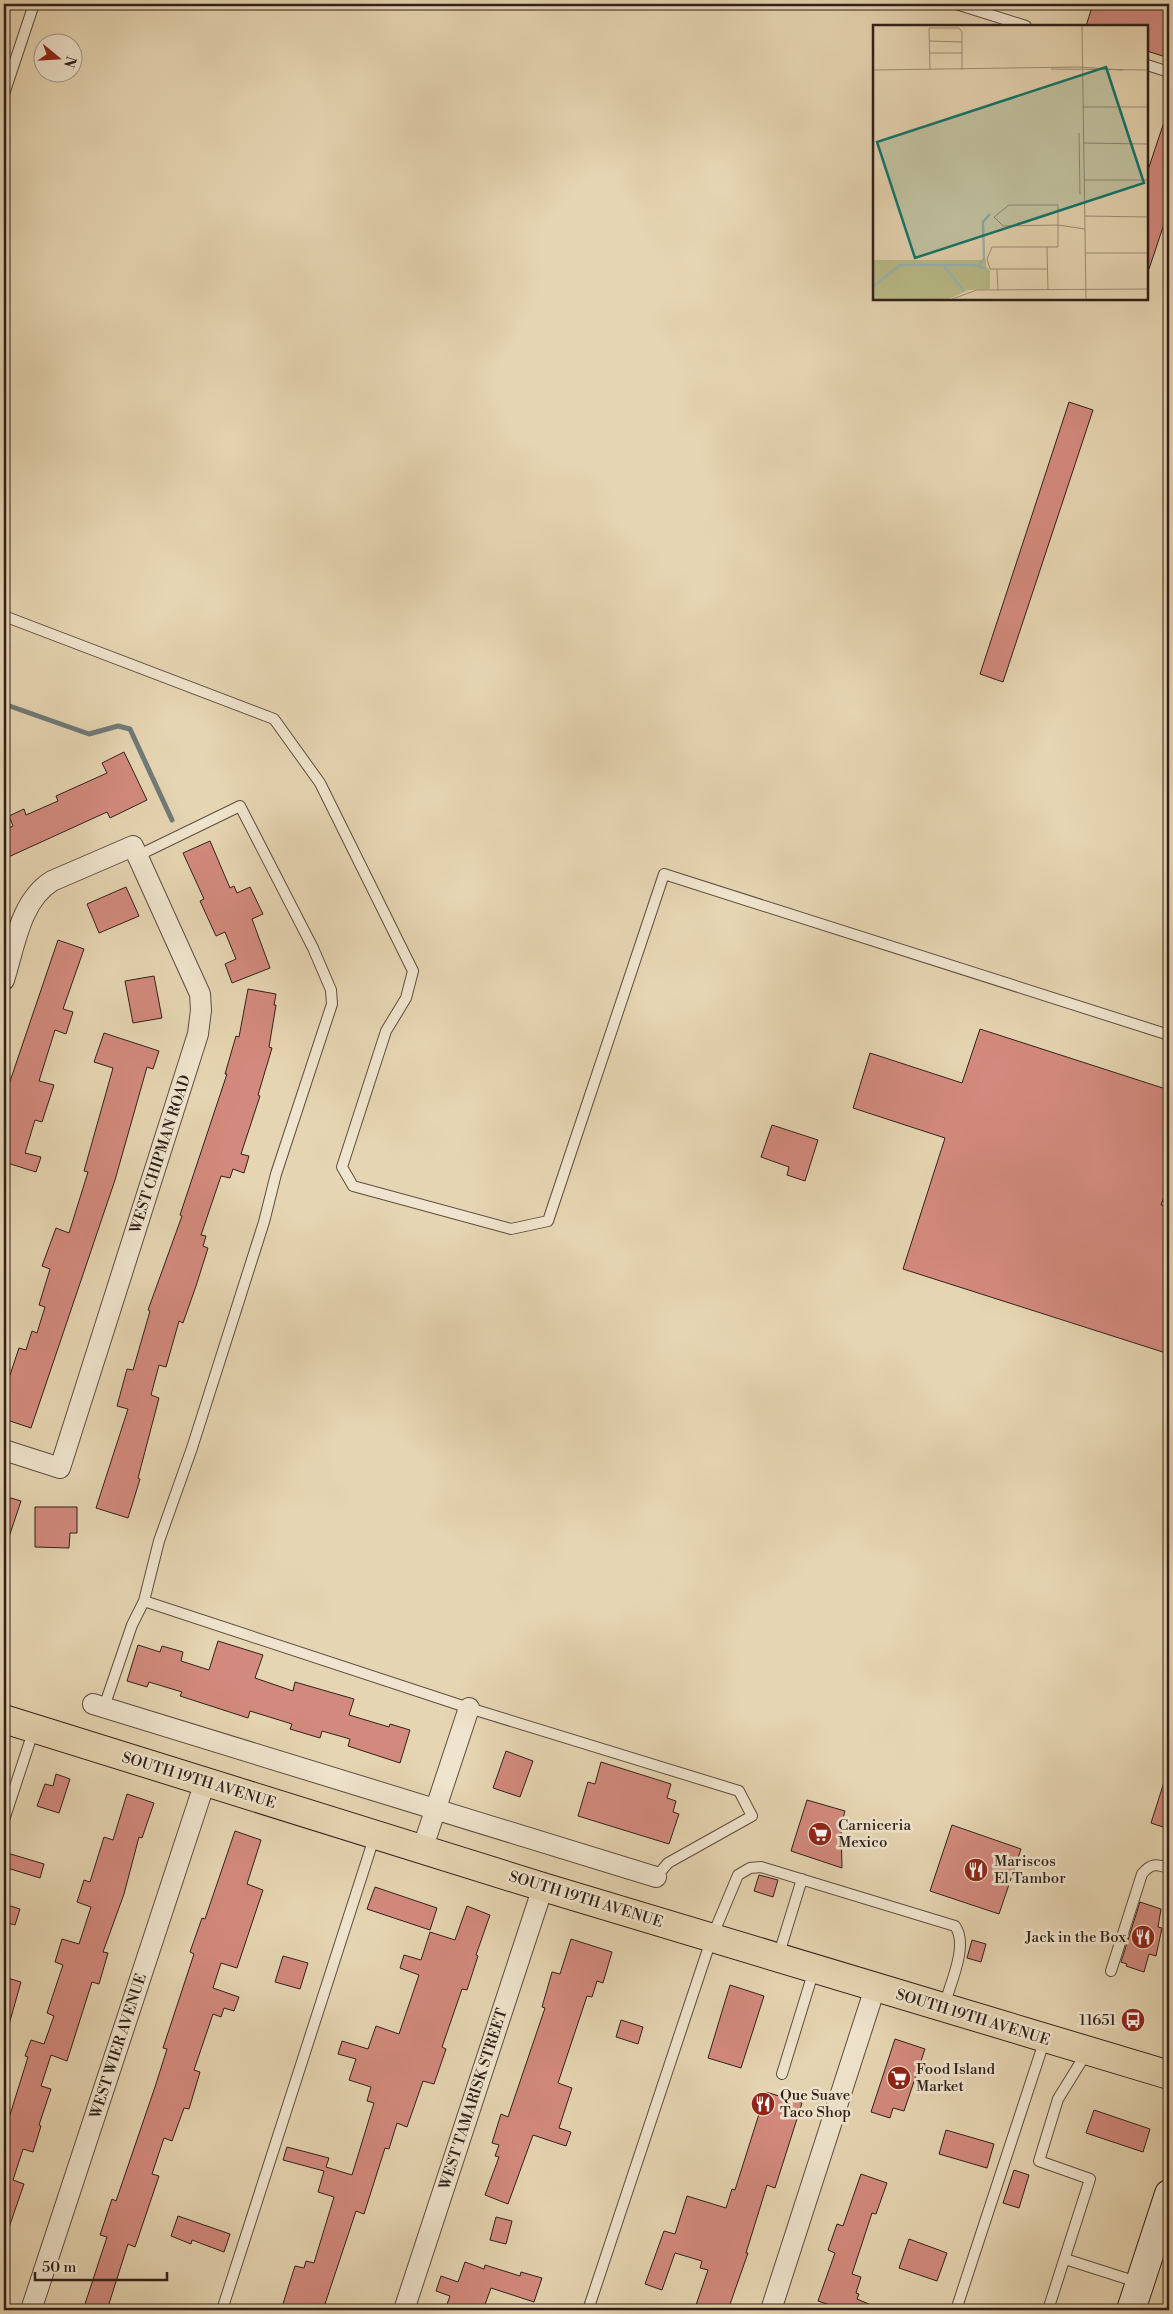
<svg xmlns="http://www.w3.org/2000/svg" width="1173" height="2314" font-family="'Libre Bodoni',serif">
<rect width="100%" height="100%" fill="#e6d5b2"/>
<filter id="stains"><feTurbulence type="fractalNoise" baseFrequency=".004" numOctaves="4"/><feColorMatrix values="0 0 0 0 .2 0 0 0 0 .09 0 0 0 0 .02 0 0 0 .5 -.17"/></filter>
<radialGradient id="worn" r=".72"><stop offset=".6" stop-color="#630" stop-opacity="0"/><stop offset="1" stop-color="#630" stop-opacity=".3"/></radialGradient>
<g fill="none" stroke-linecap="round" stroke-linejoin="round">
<path stroke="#707a78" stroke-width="5" d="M 4,704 L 89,734 L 118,726 L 130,729 L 172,820"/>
</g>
<path fill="#d38a7e" stroke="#302019" d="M 1093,4 L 1169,4 L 1169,58 L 1147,51 L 1147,26 L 1086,26 Z
M 1167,113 L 1169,114 L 1169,209 L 1149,269 L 1147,268 L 1147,173 Z
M 1069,402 L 1093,410 L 1003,682 L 980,674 Z
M 124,752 L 147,800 L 110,818 L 107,812 L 4,859 L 4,830 L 13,826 L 9,816 L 24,809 L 26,815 L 58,801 L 56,796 L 107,773 L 102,763 Z
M 210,841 L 230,888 L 234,886 L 237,893 L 250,887 L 263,914 L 252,919 L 270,968 L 232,983 L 225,964 L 236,959 L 225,932 L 216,936 L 200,901 L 204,899 L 183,853 Z
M 126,887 L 139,916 L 99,933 L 87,904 Z
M 58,940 L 84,949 L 63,1009 L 73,1012 L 66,1034 L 55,1030 L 39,1081 L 54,1085 L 42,1122 L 35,1120 L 25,1153 L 41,1157 L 36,1172 L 4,1162 L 4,1099 Z
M 154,976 L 162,1018 L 133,1023 L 125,981 Z
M 248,989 L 276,994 L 274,1005 L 276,1005 L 269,1047 L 272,1048 L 258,1095 L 260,1096 L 241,1154 L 249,1156 L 244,1173 L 233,1169 L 230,1178 L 221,1176 L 201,1235 L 206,1236 L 203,1246 L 208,1248 L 196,1286 L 183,1323 L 179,1321 L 166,1367 L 159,1365 L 151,1395 L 159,1398 L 138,1478 L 140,1479 L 128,1518 L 96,1508 L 128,1409 L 117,1406 L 127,1369 L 133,1370 L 150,1311 L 148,1310 L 182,1216 L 180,1215 L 227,1074 L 225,1074 L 236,1036 L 239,1037 Z
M 980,1029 L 1169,1090 L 1169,1181 L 1161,1205 L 1169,1208 L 1169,1354 L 903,1269 L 945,1138 L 853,1108 L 870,1053 L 962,1083 Z
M 104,1033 L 159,1051 L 153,1069 L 147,1067 L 115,1180 L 31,1428 L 4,1419 L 4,1373 L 10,1375 L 19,1348 L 26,1350 L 32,1331 L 37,1333 L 45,1307 L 39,1305 L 50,1269 L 42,1266 L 56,1228 L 69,1233 L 88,1172 L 84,1171 L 113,1068 L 94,1062 Z
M 772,1125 L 818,1140 L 805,1181 L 787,1175 L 789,1167 L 761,1157 Z
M 4,1496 L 21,1501 L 6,1546 L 4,1545 Z
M 35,1507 L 77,1507 L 77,1533 L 70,1533 L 69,1548 L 35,1547 Z
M 218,1641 L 263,1655 L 255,1678 L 293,1691 L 295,1682 L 354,1699 L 349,1715 L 389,1727 L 390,1724 L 410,1730 L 400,1763 L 348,1746 L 350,1739 L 322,1731 L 320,1738 L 290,1729 L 292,1724 L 250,1711 L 248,1718 L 180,1696 L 182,1692 L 149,1682 L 147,1687 L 127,1681 L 138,1645 L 160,1652 L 162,1646 L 183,1652 L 181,1661 L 209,1670 Z
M 506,1751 L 533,1761 L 520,1797 L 493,1788 Z
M 601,1762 L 671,1784 L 667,1798 L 676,1801 L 673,1812 L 679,1814 L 669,1844 L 578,1816 L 588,1782 L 595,1784 Z
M 56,1774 L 70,1779 L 59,1813 L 37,1806 L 45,1784 L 53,1786 Z
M 1166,1776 L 1169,1777 L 1169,1829 L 1151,1823 Z
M 127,1794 L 154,1803 L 142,1838 L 139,1837 L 124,1894 L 103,1952 L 108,1953 L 99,1984 L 92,1982 L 67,2061 L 51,2055 L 41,2086 L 51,2089 L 39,2125 L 41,2126 L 33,2152 L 23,2149 L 13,2180 L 24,2184 L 6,2236 L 4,2236 L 4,2134 L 28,2057 L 25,2056 L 31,2040 L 44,2044 L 54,2016 L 47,2013 L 63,1965 L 55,1962 L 62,1939 L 79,1944 L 91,1907 L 77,1902 L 84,1880 L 90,1882 L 104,1837 L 113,1840 Z
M 807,1800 L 845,1811 L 841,1825 L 842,1868 L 791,1851 Z
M 952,1825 L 1021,1849 L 999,1914 L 930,1891 Z
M 235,1831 L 261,1840 L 247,1884 L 263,1890 L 237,1968 L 221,1963 L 213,1988 L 239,1997 L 234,2011 L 224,2008 L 221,2017 L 213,2014 L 194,2070 L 200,2072 L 189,2109 L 184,2108 L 172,2141 L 164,2138 L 152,2174 L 159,2176 L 135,2247 L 128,2244 L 107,2310 L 83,2310 L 107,2237 L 100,2235 L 112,2199 L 116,2201 L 155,2087 L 167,2049 L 163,2048 L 194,1954 L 190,1952 L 202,1918 L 205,1919 Z
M 4,1852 L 44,1864 L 40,1878 L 4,1867 Z
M 759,1875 L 778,1880 L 773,1897 L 754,1891 Z
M 375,1887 L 437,1908 L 430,1930 L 367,1909 Z
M 1140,1902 L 1161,1909 L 1158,1927 L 1162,1928 L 1156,1956 L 1149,1954 L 1144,1972 L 1126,1966 L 1127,1964 L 1121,1962 Z
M 4,1904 L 20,1909 L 15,1925 L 4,1922 Z
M 467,1906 L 490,1915 L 476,1955 L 478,1956 L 467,1990 L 462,1989 L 442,2047 L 446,2049 L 434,2084 L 423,2081 L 407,2127 L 397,2123 L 389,2149 L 385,2148 L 364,2214 L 356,2211 L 323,2310 L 281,2310 L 295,2266 L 304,2268 L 306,2261 L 314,2263 L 334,2197 L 318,2192 L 324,2171 L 283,2160 L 287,2147 L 329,2158 L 326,2167 L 352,2175 L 374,2103 L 367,2101 L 371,2087 L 349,2080 L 356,2059 L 338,2054 L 342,2041 L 368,2049 L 376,2026 L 399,2034 L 419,1975 L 400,1968 L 404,1955 L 421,1960 L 430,1932 L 455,1940 Z
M 571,1939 L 612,1952 L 603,1983 L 597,1981 L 592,1997 L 587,1996 L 558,2083 L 572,2088 L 559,2128 L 571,2132 L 566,2146 L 533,2135 L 508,2204 L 485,2195 L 499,2157 L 495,2156 L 499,2145 L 492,2143 L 501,2114 L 508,2117 L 545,2008 L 542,2007 L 552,1972 L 560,1974 Z
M 972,1940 L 986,1944 L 981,1962 L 967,1958 Z
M 283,1956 L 308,1963 L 300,1989 L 275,1982 Z
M 4,1977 L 21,1982 L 8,2028 L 4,2027 Z
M 730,1985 L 764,1996 L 741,2068 L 708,2058 Z
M 621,2020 L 643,2027 L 638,2044 L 616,2037 Z
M 895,2039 L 925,2049 L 904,2111 L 893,2108 L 890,2118 L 871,2112 Z
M 766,2092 L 802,2103 L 775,2188 L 767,2185 L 746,2253 L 748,2253 L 728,2310 L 713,2310 L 696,2305 L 708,2270 L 700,2268 L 702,2261 L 675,2253 L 662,2290 L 645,2284 L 664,2231 L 675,2234 L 687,2196 L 726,2208 L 732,2189 L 735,2190 Z
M 1094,2110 L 1150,2129 L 1143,2152 L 1086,2133 Z
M 946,2130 L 994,2144 L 987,2168 L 939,2154 Z
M 1014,2170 L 1029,2175 L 1019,2208 L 1003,2203 Z
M 861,2174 L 887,2183 L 876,2214 L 872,2213 L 852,2274 L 861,2277 L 856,2293 L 859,2294 L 857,2299 L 883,2310 L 845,2310 L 818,2301 L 835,2253 L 828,2250 L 837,2224 L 843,2226 Z
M 178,2216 L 230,2234 L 224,2252 L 192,2240 L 191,2244 L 171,2236 Z
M 496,2217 L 512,2221 L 506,2244 L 490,2240 Z
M 909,2239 L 947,2253 L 937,2281 L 899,2268 Z
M 465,2262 L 484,2269 L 485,2265 L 520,2276 L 521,2272 L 542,2278 L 534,2302 L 491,2288 L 483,2310 L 445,2310 L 450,2296 L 436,2291 L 441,2276 L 458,2282 Z"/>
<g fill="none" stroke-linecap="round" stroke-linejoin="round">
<g stroke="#5e4d3f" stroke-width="12">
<path id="lane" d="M 956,4 L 1026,26
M 1147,65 L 1169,72
M 4,94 L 34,4
M 4,616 L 274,719 L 320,783 L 413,971 L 406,998 L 386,1031 L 342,1167 L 353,1186 L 511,1229 L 548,1221 L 664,874 L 1169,1035
M 137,856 L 240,806 L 313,948 L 331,990 L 332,1004 L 276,1174 L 264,1222 L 192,1448 L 159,1541 L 144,1601
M 104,1707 L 132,1625 L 144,1601 L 469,1708 L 739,1791 L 752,1816 L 668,1863 L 656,1877
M 4,1820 L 34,1729
M 778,1957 L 802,1879
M 1111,1971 L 1142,1874 C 1151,1863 1156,1864 1169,1868
M 782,2074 L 814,1970
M 1065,2259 L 1140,2283
M 222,2310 L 375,1835
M 588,2310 L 712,1937 L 738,1875 L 750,1868 L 761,1867 L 955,1926 C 969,1945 950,1984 944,2006
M 956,2310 L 1045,2039
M 1048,2310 L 1090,2179 L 1039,2161 L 1058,2099 L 1087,2052"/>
</g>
<g stroke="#5e4d3f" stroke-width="22">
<path id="street" d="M 4,980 C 15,946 20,901 52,881 L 133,846 L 200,994 L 201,1010 L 198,1034 L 60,1468 L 4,1450
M 93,1704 L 656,1877
M 422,1850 L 469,1708
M 31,2310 L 205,1782
M 404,2310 L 543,1887
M 771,2310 L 875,1988"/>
</g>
<g stroke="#302019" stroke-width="30">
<path id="secondary" d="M 1131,2310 L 1169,2194"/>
</g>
<g stroke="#302019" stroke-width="30">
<path id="primary" d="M 4,1719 L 543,1887 L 1169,2075"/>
</g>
<use href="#lane" stroke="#efe4cd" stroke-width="10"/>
<use href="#street" stroke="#efe4cd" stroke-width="20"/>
<use href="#secondary" stroke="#efe4cd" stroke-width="28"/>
<use href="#primary" stroke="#e6d5b2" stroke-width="28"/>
</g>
<defs>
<g id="supermarket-disc" transform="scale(1.25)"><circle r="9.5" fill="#8f2418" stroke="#efe4cd"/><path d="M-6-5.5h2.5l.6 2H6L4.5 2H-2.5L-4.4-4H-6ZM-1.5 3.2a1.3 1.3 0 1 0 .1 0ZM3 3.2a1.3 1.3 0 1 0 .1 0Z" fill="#fff"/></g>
<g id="restaurant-disc" transform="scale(1.25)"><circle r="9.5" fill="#8f2418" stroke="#efe4cd"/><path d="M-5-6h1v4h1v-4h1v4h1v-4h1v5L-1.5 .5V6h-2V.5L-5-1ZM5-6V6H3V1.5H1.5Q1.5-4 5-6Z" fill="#fff"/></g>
<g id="bus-disc" transform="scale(1.25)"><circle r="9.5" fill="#8f2418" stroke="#efe4cd"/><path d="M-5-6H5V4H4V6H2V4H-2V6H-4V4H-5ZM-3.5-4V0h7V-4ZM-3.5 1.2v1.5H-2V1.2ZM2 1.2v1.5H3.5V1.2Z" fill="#fff"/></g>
</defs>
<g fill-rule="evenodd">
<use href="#supermarket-disc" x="820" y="1834"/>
<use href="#restaurant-disc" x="976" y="1870"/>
<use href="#restaurant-disc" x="1143" y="1937"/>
<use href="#bus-disc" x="1133" y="2020"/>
<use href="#supermarket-disc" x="899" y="2078"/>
<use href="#restaurant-disc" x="763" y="2104"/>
</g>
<g text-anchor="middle" stroke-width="5" stroke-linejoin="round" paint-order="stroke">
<g font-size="15" fill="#302019" stroke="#efe4cd">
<text transform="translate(160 1154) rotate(-72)" y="5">WEST CHIPMAN ROAD</text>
<text transform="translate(199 1780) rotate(17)" y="5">SOUTH 19TH AVENUE</text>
<text transform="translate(586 1899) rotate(17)" y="5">SOUTH 19TH AVENUE</text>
<text transform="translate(973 2017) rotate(17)" y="5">SOUTH 19TH AVENUE</text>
<text transform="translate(118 2046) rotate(-72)" y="5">WEST WIER AVENUE</text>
<text transform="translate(473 2099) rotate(-72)" y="5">WEST TAMARISK STREET</text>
</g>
<g font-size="15" fill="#302019" stroke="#efe4cd" text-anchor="start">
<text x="838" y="1830">Carniceria<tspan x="838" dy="17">Mexico</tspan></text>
<text x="994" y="1866">Mariscos<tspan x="994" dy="17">El Tambor</tspan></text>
<text x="1126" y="1942" text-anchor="end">Jack in the Box</text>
<text x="1116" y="2025" text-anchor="end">11651</text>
<text x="916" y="2074">Food Island<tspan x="916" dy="17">Market</tspan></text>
<text x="780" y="2100">Que Suave<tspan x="780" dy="17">Taco Shop</tspan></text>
</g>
</g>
<g transform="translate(873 25)">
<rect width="275" height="275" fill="#e6d5b2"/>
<path d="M 0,235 L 113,235 L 113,242 L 117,245 L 117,264 L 95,265 L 76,274 L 0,274 Z" fill="#b9bc89"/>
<path fill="none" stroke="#9ab6b7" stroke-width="2.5" d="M 106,240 L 111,234 L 110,197 L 117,189M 71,241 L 91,266M 1,261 L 27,240 L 102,240 L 113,244"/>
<path fill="none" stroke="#9d8d75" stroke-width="1" d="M 209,1 L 213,274M 56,16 L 89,17M 56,28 L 89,28M 178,44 L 275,45M 0,45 L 205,42 L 250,45M 57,45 L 56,3 L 86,3 L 89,7 L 89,45M 210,82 L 275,82M 206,108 L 207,169M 211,118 L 275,119M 211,155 L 275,155M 212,191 L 275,192M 174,222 L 175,265M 213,228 L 275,228M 124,244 L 125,266M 175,244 L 117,244 L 114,234 L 119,222 L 185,222 L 185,180 L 136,180 L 121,192 L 130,201 L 185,200 L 212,204M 79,274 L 104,265 L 275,264"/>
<path fill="#0f766e" fill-opacity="0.15" stroke="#0f766e" stroke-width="2.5" d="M 233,42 L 271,158 L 42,233 L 4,117 Z"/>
<rect width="275" height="275" fill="none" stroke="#302019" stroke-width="2.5"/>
</g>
<rect width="1173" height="2314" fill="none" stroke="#e6d5b2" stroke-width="20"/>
<rect x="5" y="5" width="1163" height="2304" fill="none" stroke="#302019" stroke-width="2.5"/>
<rect x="10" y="10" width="1153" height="2294" fill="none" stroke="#302019"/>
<g transform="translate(58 58) rotate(108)"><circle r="24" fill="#efe4cd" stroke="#a39685"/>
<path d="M0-4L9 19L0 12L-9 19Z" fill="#8f2418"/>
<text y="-8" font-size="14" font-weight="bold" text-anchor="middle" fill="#302019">N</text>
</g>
<path d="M35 2272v8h132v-8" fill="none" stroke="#302019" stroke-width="2.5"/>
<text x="42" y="2272" font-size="15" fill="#302019" stroke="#efe4cd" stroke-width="4" paint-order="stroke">50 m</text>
<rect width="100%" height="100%" filter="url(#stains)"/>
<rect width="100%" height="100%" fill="url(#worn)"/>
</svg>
